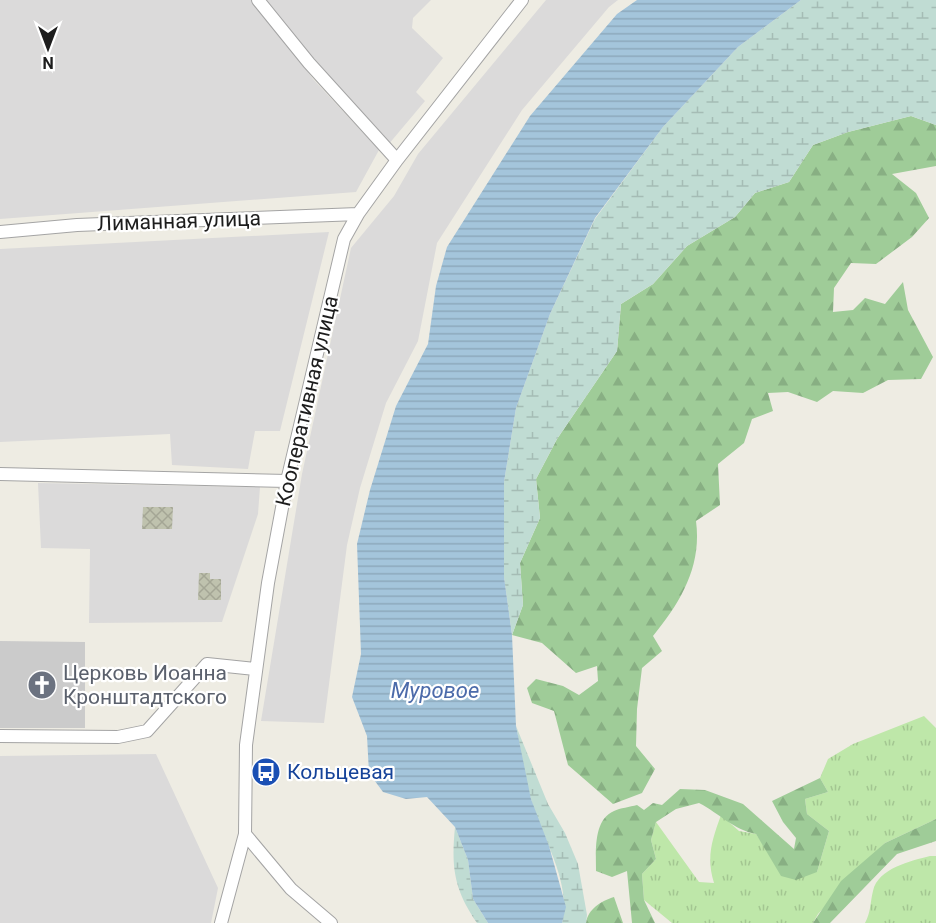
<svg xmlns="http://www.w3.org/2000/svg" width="936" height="923" font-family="Roboto,sans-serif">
<defs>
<pattern id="construction-cross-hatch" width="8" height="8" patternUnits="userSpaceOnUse" patternTransform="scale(1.5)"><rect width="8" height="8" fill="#bfc2ae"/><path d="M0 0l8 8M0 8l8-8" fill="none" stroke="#a4a695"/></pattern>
<pattern id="grass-tufts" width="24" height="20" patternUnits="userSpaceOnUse" patternTransform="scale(1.5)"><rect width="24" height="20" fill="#bee7a9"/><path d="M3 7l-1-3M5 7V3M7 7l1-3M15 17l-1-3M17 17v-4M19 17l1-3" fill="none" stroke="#a3c691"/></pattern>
<pattern id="forest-firs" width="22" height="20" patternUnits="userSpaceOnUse" patternTransform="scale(1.5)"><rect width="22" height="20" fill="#9fcc98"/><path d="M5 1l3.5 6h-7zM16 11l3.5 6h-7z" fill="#88af83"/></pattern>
<pattern id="wetland-marsh" width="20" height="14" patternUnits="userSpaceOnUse" patternTransform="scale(1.5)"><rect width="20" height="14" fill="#c0dcd3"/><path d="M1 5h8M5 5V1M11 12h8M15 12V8" fill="none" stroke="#a5bcb5"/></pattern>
<pattern id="water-rules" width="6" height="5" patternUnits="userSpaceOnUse" patternTransform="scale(1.5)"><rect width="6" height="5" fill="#a4c5db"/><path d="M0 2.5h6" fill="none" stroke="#8da9bc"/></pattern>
</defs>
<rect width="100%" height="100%" fill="#eeece3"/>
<path fill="#dbdada" d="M 0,0 L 255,0 L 313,79 L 379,150 L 356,192 L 0,219 Z
M 264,0 L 431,0 L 413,18 L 412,28 L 443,58 L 416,92 L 425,101 L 388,145 Z
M 546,0 L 618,0 L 609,7 L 522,110 L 437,243 L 418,341 L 386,403 L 360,488 L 347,545 L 324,723 L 261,721 L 302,474 L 351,248 L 394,196 L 418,154 Z
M 329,232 L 280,431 L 255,431 L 248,469 L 172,465 L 170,434 L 0,442 L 0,249 Z
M 38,483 L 260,487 L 258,514 L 222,622 L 89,623 L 90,549 L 41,548 Z
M 156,754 L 218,888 L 211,923 L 0,923 L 0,756 Z"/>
<path fill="#cbcbcb" d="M 0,641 L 85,642 L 85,728 L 0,728 Z"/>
<path fill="url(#construction-cross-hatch)" d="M 143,507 L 173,507 L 172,529 L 142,529 Z
M 199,573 L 210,573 L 210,579 L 221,579 L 221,600 L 198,600 Z"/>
<path fill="url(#grass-tufts)" d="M 924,716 L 936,728 L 936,819 L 885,843 L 818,914 L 813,923 L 672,923 L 644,900 L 642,874 L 656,859 L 651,840 L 656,822 L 699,882 L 714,883 C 706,857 712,840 721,815 L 739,831 L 756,834 L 768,852 L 817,872 L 829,831 L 807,814 L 805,799 L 828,792 L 820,778 L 828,759 L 853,744 Z
M 930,856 L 936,856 L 936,923 L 865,923 C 871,912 870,903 873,891 C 878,868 911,861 930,856 Z"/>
<path fill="url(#forest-firs)" d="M 911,116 L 936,125 L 936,166 L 892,174 L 916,193 L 929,218 L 912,237 L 876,264 L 851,263 L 834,288 L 833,312 L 853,310 L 865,298 L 885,304 L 903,282 L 908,310 L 933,357 L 921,379 L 888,380 L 863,393 L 833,391 L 817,402 L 788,392 L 768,393 L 773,411 L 752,419 L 744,443 L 718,464 L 720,505 L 696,521 C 702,566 681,602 653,636 L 662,651 L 642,668 L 637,709 L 636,746 L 655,769 L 642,793 L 613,804 L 568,765 L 554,711 L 532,703 L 527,688 L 536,679 L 563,686 L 579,695 L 598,681 L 597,666 L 576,673 L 542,643 L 512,635 L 523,605 L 520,563 L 540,518 L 536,479 L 557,439 L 617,351 L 621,304 L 653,284 L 687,246 L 735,217 L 755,193 L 789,182 L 813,145 L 848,132 Z
M 820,778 L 828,792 L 805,799 L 807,814 L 829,831 L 817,872 L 796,880 L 781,876 L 756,834 C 734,830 720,814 699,803 L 676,809 L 656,822 L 651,840 L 656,859 L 642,874 L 644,900 L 655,923 L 632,923 L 627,871 L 612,877 L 596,871 C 596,852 593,820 614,811 C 620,808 630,807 637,805 L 644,810 L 653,803 L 662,805 L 680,789 L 705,790 L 743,804 L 794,849 L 796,838 L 783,822 L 772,801 Z
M 936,819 L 936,841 L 897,854 L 830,923 L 813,923 L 841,881 L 885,843 Z
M 614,897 L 623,923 L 586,923 C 588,909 601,901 614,897 Z"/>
<path fill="url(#wetland-marsh)" d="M 801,0 L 936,0 L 936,125 L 911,116 L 848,132 L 813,145 L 789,182 L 755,193 L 735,217 L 687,246 L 653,284 L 621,304 L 617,351 L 557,439 L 536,479 L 540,518 L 520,563 L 523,605 L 512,635 L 504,577 L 504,482 L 516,408 L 550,314 L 595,219 L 663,127 L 738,47 Z
M 516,726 L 548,804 L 565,833 L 578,864 L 587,915 L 586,923 L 562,923 C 572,882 542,838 531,799 C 524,776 521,750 516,726 Z
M 455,827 L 468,860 L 473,899 L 488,923 L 477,923 C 454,889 451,868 455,827 Z"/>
<path fill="url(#water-rules)" d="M 637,0 L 801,0 L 738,47 L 663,127 L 595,218 L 550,314 L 516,408 L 504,482 L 504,577 L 512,635 L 516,726 L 531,799 L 549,846 L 566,907 L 562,923 L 488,923 L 473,899 L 468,860 L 455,827 L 427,797 L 406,799 L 383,792 L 369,773 L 367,736 L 352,697 L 361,654 L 357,544 L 370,490 L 396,406 L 428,344 L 436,286 L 447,247 L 530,116 L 617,14 Z"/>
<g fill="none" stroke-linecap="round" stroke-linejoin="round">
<g stroke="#a4a4a4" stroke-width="14">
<path id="street" d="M 258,0 L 309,63 L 397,160
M 0,232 L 77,225 L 358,214
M 0,474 L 287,481
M 0,736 L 118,737 L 147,731 L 207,664 L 255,669
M 245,834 L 291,889 L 331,923
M 221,923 L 245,834 L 246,745 L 268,583 L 287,481 L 344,239 L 358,214 L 397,160 L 522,0"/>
</g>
<use href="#street" stroke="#fff" stroke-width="12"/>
</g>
<defs>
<g id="church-disc" transform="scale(1.5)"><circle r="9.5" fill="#6b7280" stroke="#fff"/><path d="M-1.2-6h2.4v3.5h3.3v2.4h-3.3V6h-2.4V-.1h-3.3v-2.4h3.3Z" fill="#fff"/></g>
<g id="bus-disc" transform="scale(1.5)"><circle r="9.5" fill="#1a4fb4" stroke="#fff"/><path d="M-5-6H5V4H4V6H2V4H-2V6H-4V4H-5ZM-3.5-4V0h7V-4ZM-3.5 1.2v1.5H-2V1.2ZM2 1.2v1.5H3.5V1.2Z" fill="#fff"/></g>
</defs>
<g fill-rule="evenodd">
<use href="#church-disc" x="42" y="685"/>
<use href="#bus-disc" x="266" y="772"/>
</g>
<g text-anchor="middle" stroke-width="4.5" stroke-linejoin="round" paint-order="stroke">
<g font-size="21" fill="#1d1d1d" stroke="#fff">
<text transform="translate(179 221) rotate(-2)" y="7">Лиманная улица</text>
<text transform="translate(307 401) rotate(-77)" y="7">Кооперативная улица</text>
</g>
<g font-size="21" fill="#5b616d" stroke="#fff" text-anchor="start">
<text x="63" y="680">Церковь Иоанна<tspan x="63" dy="24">Кронштадтского</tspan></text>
</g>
<g font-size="21" fill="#164399" stroke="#fff" text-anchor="start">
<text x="287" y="779">Кольцевая</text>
</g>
<g font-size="22" font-style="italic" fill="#4c6baa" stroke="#fff">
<text x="435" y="698">Муровое</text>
</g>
</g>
<g transform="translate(48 48) rotate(180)" stroke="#ffffff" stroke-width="4.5" paint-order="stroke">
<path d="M0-4.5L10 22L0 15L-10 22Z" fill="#1d1d1d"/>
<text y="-9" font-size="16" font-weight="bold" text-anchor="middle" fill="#1d1d1d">N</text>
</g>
</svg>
